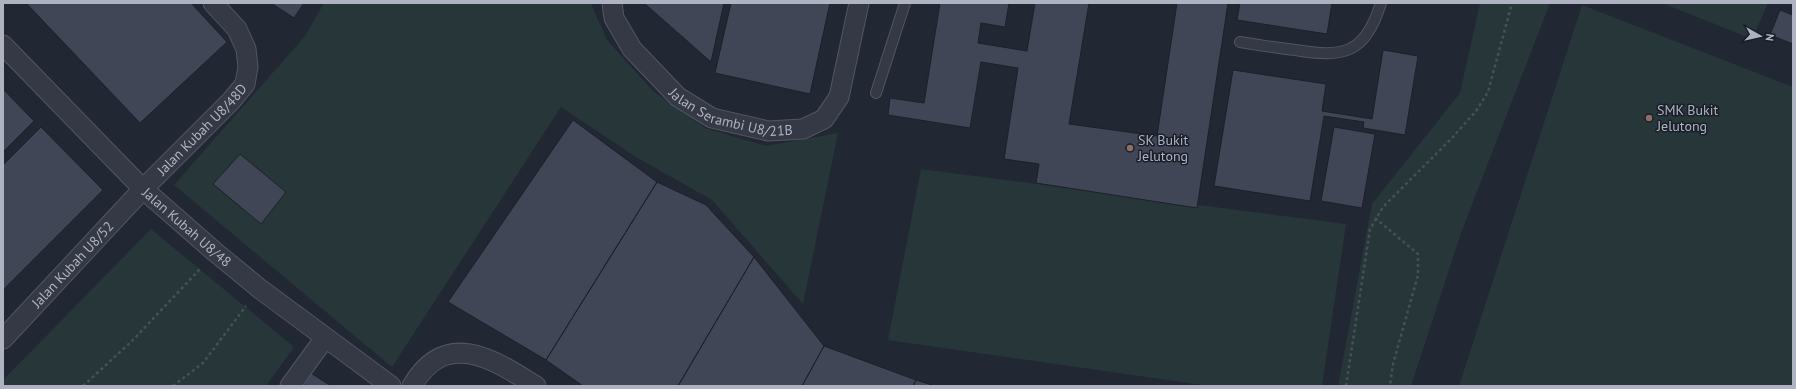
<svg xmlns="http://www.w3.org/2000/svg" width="1796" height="389" font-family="'PT Sans',sans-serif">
<rect width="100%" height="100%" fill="#222734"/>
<path fill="#273639" d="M 324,3 L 592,3 L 592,6 L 607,40 L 653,91 L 705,128 L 766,146 L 838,133 L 803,304 L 712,200 L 636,157 L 561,107 L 392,367 L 174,185 L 305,36 Z
M 1480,3 L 1550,3 L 1461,233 L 1411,386 L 1338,386 L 1372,204 L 1460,93 Z
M 1662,3 L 1768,3 L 1752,39 Z
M 1582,5 L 1793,87 L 1793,386 L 1459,386 Z
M 921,169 L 1346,224 L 1322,386 L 1209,386 L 888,340 Z
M 151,229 L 294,347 L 266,386 L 3,386 L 3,380 Z"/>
<path fill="#404655" stroke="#1c202b" d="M 26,3 L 191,3 L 227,42 L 140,123 Z
M 271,3 L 304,3 L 294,18 Z
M 644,3 L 724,3 L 711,62 Z
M 731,3 L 830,3 L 810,94 L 715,73 Z
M 940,3 L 1009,3 L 1005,27 L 981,23 L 978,43 L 1027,51 L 1035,3 L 1089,3 L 1069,124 L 1157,136 L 1177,3 L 1228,3 L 1197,208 L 1036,183 L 1039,164 L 1004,159 L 1018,68 L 981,62 L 970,128 L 888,115 L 890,98 L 924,103 Z
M 1240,3 L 1332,3 L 1327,34 L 1237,20 Z
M 1780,10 L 1793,15 L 1793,44 L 1770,35 Z
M 1383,50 L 1418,56 L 1405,135 L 1363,128 L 1364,122 L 1324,116 L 1310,201 L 1214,186 L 1233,70 L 1326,84 L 1322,111 L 1372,119 Z
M 3,89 L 34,121 L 3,152 Z
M 573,120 L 657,182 L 546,360 L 448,302 Z
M 41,127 L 103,190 L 3,290 L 3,165 Z
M 1334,127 L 1375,134 L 1362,208 L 1321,201 Z
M 240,154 L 286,192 L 261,224 L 213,184 Z
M 657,182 L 706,205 L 754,257 L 678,386 L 583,386 L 546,360 Z
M 754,257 L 824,346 L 802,386 L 678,386 Z
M 824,346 L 916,380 L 913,386 L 802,386 Z
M 311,373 L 331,386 L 303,386 Z
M 916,380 L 935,386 L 913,386 Z"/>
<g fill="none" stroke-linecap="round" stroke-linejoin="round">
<g stroke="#525662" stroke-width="12">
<path id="lane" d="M 1240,42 C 1259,45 1277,48 1295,50 C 1344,58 1365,54 1381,3
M 876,93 L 905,3"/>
</g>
<g stroke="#525662" stroke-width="21">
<g id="street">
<path id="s1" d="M 612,3 L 614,18 L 632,49 L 678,97 L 712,118 L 768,131 L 803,129 L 824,119 L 839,97 L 859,3"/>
<path id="s2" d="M 3,45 L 143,189 L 215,252 L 260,289 L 391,386"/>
<path id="s3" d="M 3,339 L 143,189 L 231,101 L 245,84 L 248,67 L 246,49 L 237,29 L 213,3"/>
<path d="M 290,386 L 325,338"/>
<path d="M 412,386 C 446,328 493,359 536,386"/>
</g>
</g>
<path stroke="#455156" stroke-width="2.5" stroke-dasharray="3 3" stroke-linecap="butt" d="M 1375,218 L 1418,254 L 1418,275 L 1393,364 L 1390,386
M 83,386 L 132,341 L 200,269
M 173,386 L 203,363 L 246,306
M 1346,386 L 1370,229 L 1383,207 L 1452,138 L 1476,111 L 1488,92 L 1512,3"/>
<use href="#lane" stroke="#353945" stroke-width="10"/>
<use href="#street" stroke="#353945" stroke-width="19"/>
</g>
<g fill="#8d6e63" stroke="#1a1e29" stroke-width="1.5">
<circle cx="1649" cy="118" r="4"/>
<circle cx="1130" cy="148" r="4"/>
</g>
<g text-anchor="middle" stroke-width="3" stroke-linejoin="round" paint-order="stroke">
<g font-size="14" fill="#afb3c1" stroke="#1a1e29">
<text dy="5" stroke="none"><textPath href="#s1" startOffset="174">Jalan Serambi U8/21B</textPath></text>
<text dy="5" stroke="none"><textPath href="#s3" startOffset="289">Jalan Kubah U8/48D</textPath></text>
<text dy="5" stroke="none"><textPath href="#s2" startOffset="259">Jalan Kubah U8/48</textPath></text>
<text dy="5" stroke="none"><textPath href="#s3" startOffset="102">Jalan Kubah U8/52</textPath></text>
</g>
<g font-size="14" fill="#afb3c1" stroke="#1a1e29" text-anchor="start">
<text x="1657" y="115">SMK Bukit<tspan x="1657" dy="16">Jelutong</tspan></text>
<text x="1138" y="145">SK Bukit<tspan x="1138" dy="16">Jelutong</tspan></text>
</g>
</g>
<rect width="1796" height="389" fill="none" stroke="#afb3c1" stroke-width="8"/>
<g transform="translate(1760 36) rotate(98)" stroke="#1a1e29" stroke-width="3" paint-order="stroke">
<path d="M0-3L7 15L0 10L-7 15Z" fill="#afb3c1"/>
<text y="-6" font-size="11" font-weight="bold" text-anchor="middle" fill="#afb3c1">N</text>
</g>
</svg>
